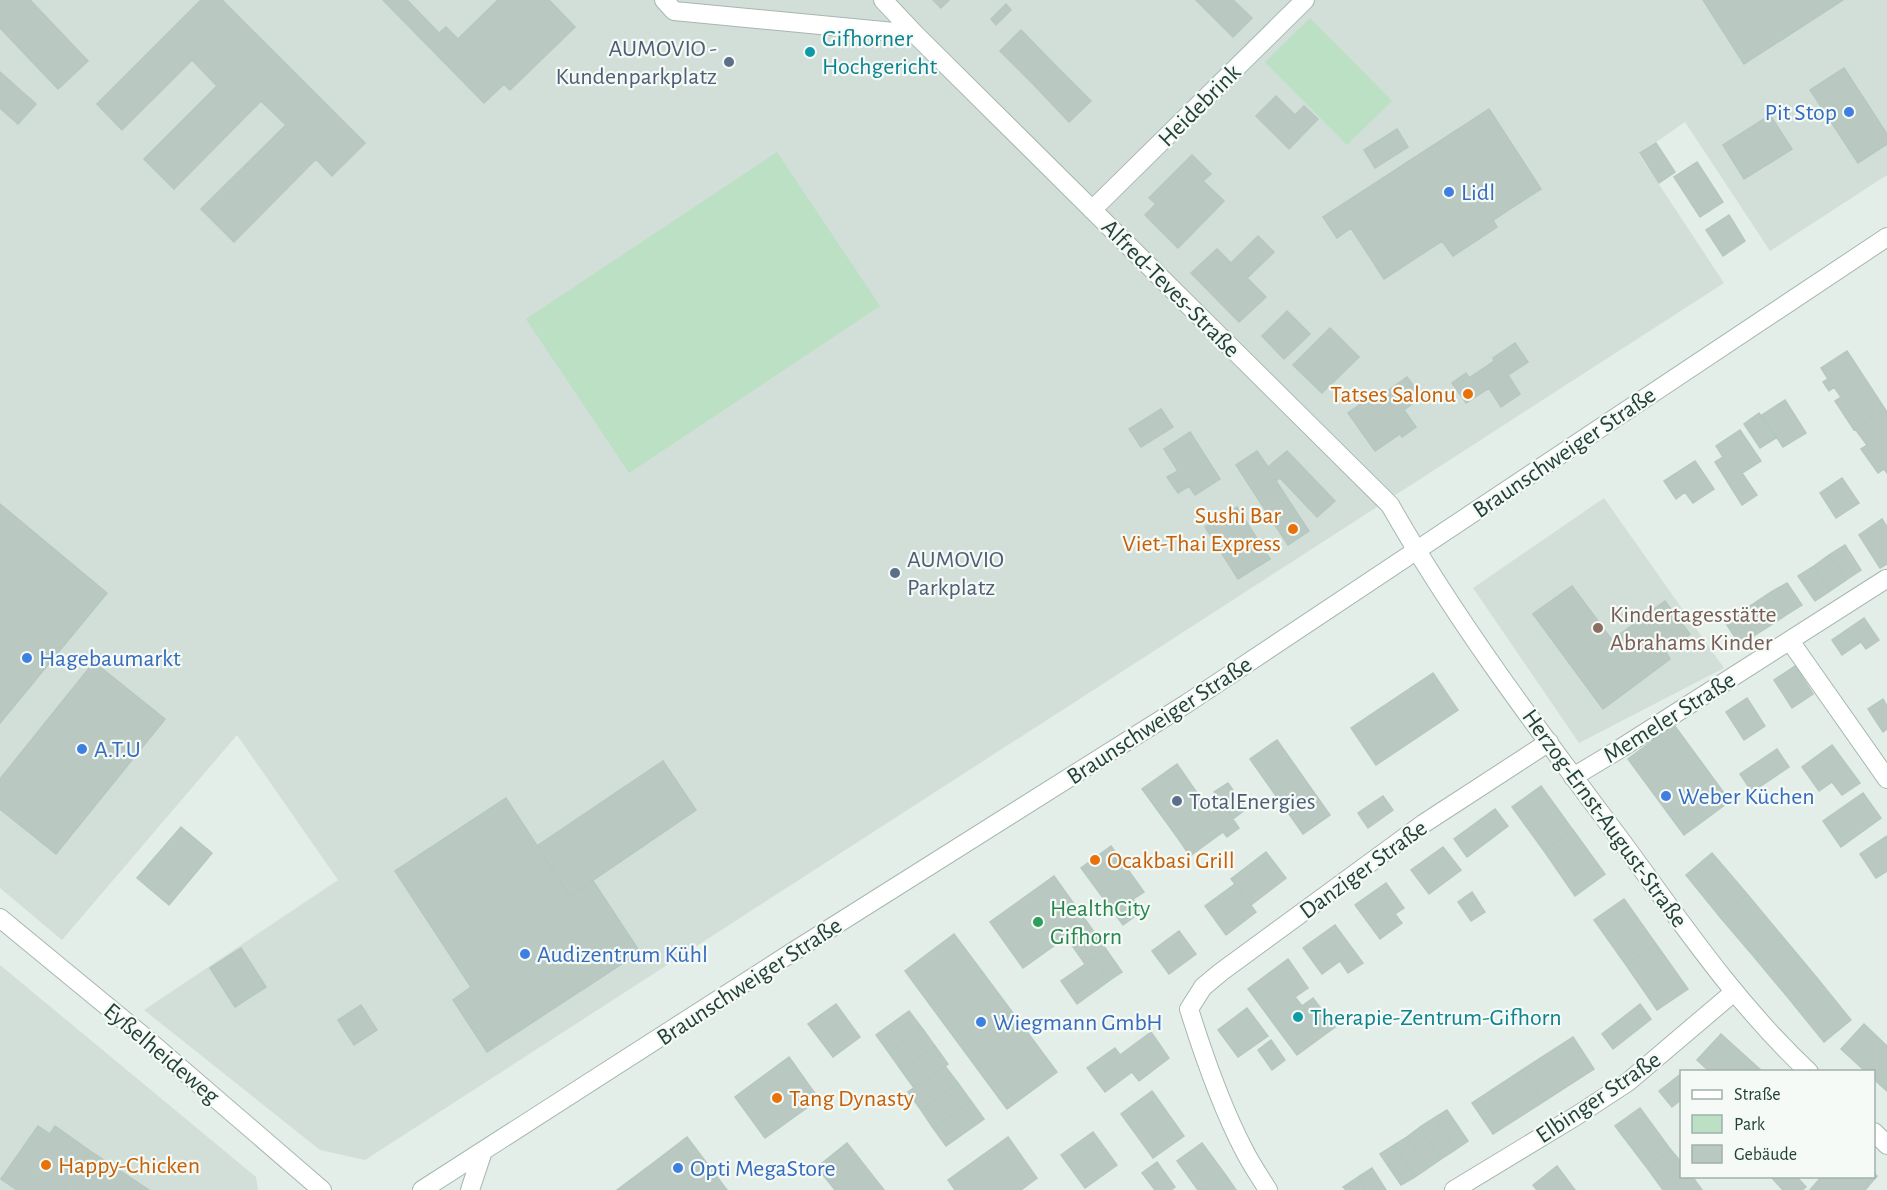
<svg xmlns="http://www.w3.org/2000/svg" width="1887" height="1190" font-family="'Alegreya Sans',sans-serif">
<rect width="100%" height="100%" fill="#e4eee9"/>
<path fill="#d2ded8" d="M 0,0 L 1887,0 L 1887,175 L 1770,251 L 1685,122 L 1639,154 L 1724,283 L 365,1160 L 320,1150 L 144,1010 L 338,880 L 237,735 L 62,940 L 0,888 Z
M 1604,498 L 1724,668 L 1579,743 L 1473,588 Z
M 0,965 L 256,1177 L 258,1190 L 0,1190 Z"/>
<path fill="#bbe0c4" d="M 1310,18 L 1392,101 L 1347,145 L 1265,62 Z
M 777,152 L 880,306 L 629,473 L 526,319 Z"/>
<path fill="#b9c9c2" stroke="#b5c8c0" stroke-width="1.5" d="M 0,0 L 30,0 L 88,61 L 58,89 L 0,28 Z
M 201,0 L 222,0 L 365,143 L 332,176 L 316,159 L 234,242 L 201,209 L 286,125 L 261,101 L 174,189 L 144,159 L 217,86 L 192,60 L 122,130 L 97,104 Z
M 383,0 L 407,0 L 439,33 L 446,27 L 458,39 L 498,0 L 549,0 L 575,27 L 510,90 L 504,84 L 484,103 Z
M 933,0 L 949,0 L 941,8 Z
M 1196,0 L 1233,0 L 1252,18 L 1233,37 Z
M 1703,0 L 1843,0 L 1744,64 Z
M 1006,4 L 1011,10 L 996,25 L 991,19 Z
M 1021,30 L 1056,66 L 1035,86 L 1000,51 Z
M 1056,66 L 1091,101 L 1069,122 L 1035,86 Z
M 1844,68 L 1887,134 L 1887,144 L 1858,163 L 1810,90 Z
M 0,72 L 36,104 L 18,124 L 0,108 Z
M 1276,96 L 1295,115 L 1304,106 L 1318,119 L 1289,149 L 1256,116 Z
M 1489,109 L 1541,189 L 1493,220 L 1497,227 L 1453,256 L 1442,241 L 1384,279 L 1351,228 L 1337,238 L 1323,217 Z
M 1770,115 L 1792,149 L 1744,179 L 1723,145 Z
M 1397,129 L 1408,147 L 1375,168 L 1364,150 Z
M 1656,143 L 1675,172 L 1659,183 L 1640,153 Z
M 1192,155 L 1211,174 L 1203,181 L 1224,201 L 1178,248 L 1145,215 L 1156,204 L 1149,198 Z
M 1697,162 L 1723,202 L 1700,217 L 1674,177 Z
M 1729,215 L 1745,241 L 1723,256 L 1706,230 Z
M 1258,236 L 1274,252 L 1247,278 L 1266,297 L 1239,322 L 1191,273 L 1217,249 L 1231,263 Z
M 1287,311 L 1310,334 L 1284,359 L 1262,336 Z
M 1330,328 L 1359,357 L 1322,393 L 1293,365 Z
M 1515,343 L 1528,362 L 1508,375 L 1520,394 L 1501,407 L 1489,388 L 1466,403 L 1452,383 L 1466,373 L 1469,378 L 1494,361 L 1493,358 Z
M 1847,351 L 1885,409 L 1854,430 L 1835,401 L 1841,397 L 1834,387 L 1829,391 L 1823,382 L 1828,379 L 1821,368 Z
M 1407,377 L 1422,397 L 1404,410 L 1416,427 L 1402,437 L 1400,434 L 1375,451 L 1348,413 L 1373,395 L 1376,399 Z
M 1785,400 L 1806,433 L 1783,447 L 1762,415 Z
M 1161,409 L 1173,427 L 1141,447 L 1129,429 Z
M 1885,409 L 1887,412 L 1887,473 L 1884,469 L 1878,473 L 1861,449 L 1867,445 L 1855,429 Z
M 1759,413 L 1776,438 L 1760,448 L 1744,424 Z
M 1740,430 L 1761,461 L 1742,473 L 1757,495 L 1742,505 L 1715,462 L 1723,457 L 1716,446 Z
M 1190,432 L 1220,479 L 1195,495 L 1189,486 L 1178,493 L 1167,477 L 1178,471 L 1164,449 Z
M 1257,451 L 1268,467 L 1287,451 L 1335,501 L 1317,517 L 1280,478 L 1276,481 L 1309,531 L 1288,545 L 1236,465 Z
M 1695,461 L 1714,489 L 1693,503 L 1685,492 L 1676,499 L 1664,481 Z
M 1842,478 L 1859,503 L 1836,518 L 1820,493 Z
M 0,504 L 107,593 L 0,723 Z
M 1237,507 L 1270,559 L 1238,579 L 1205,527 Z
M 1882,519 L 1887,527 L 1887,564 L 1880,568 L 1859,535 Z
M 1845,545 L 1861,570 L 1846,580 L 1829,555 Z
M 1829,555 L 1846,580 L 1830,591 L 1814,566 Z
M 1814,566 L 1830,591 L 1815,601 L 1798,576 Z
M 1787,583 L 1802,605 L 1786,615 L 1771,592 Z
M 1572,586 L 1612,640 L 1665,601 L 1690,634 L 1666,652 L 1670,659 L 1603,709 L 1533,614 Z
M 1771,592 L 1786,615 L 1771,625 L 1756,602 Z
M 1756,602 L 1771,625 L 1755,635 L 1741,612 Z
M 1741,612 L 1755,635 L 1740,645 L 1725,622 Z
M 1864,618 L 1879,640 L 1866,649 L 1861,642 L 1842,655 L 1832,640 Z
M 94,662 L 165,719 L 56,854 L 0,809 L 0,779 Z
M 1795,666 L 1813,694 L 1792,708 L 1774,680 Z
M 1433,673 L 1458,710 L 1376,765 L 1351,728 Z
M 1747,698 L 1765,726 L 1744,740 L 1726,712 Z
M 1883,699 L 1887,706 L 1887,729 L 1883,732 L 1868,709 Z
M 1674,725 L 1730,801 L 1684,835 L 1628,759 Z
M 1277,740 L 1330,815 L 1303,834 L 1287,811 L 1289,810 L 1284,802 L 1281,803 L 1250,759 Z
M 1832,745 L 1860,783 L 1842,795 L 1832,782 L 1819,791 L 1802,767 Z
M 1777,749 L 1789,767 L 1752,792 L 1740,774 Z
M 663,761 L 696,810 L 570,896 L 537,846 Z
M 1177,764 L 1211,813 L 1177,837 L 1142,789 Z
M 1228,783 L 1246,809 L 1233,819 L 1214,792 Z
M 1541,786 L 1573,830 L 1544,851 L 1512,807 Z
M 1863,793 L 1881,818 L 1841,847 L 1823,821 Z
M 1383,796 L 1393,810 L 1368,828 L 1358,813 Z
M 506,798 L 570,896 L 593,881 L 640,952 L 487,1052 L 453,1000 L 471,987 L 395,871 Z
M 1223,805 L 1239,828 L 1227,837 L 1223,832 L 1190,856 L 1177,837 Z
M 1495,809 L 1508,826 L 1467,857 L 1454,839 Z
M 181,827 L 212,853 L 169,905 L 137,878 Z
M 1573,830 L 1605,874 L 1575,896 L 1544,851 Z
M 1887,836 L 1887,871 L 1876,878 L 1860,854 Z
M 1111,846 L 1144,892 L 1133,899 L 1142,911 L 1123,925 L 1081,868 Z
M 1443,847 L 1461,870 L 1429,894 L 1411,870 Z
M 1266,852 L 1286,878 L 1251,905 L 1231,879 Z
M 1712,853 L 1747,894 L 1720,917 L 1686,875 Z
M 1054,876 L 1087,922 L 1023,968 L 990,922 Z
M 1386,883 L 1404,908 L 1395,914 L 1402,923 L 1380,939 L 1355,905 Z
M 1235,884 L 1256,912 L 1226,935 L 1205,906 Z
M 1472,892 L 1485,912 L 1471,921 L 1458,902 Z
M 1747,894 L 1782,936 L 1755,958 L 1720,917 Z
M 1624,899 L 1656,944 L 1626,965 L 1594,920 Z
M 1087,922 L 1122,972 L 1110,980 L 1094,958 L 1085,964 L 1066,937 Z
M 1335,925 L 1363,963 L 1348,973 L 1340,961 L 1322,974 L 1303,948 Z
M 1179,931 L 1196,954 L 1169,974 L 1152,951 Z
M 954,934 L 1057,1072 L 1007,1109 L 905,971 Z
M 1782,936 L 1817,978 L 1790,1000 L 1755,958 Z
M 1656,944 L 1688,989 L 1657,1010 L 1626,965 Z
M 241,948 L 266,987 L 235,1007 L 210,968 Z
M 1094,958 L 1110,980 L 1077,1004 L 1061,981 Z
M 1288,959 L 1308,988 L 1295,997 L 1302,1006 L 1313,998 L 1335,1027 L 1297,1055 L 1248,989 Z
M 1817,978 L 1851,1020 L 1824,1042 L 1790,1000 Z
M 836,1004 L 860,1037 L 833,1057 L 808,1024 Z
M 1640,1004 L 1651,1019 L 1613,1049 L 1602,1034 Z
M 361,1005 L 377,1030 L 354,1045 L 338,1020 Z
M 1247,1008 L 1268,1036 L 1238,1057 L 1218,1030 Z
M 909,1011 L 922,1028 L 889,1053 L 876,1035 Z
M 1864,1024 L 1887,1046 L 1887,1074 L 1878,1083 L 1874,1079 L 1874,1072 L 1866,1072 L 1841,1049 Z
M 922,1028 L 935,1046 L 901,1070 L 889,1053 Z
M 1151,1032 L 1169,1058 L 1139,1081 L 1132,1072 L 1105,1092 L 1087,1068 L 1115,1048 L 1120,1055 Z
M 1721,1034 L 1763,1072 L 1710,1072 L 1697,1060 Z
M 1573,1037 L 1594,1069 L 1543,1102 L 1522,1070 Z
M 1271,1040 L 1285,1060 L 1272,1070 L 1258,1050 Z
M 935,1046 L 948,1064 L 914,1088 L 901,1070 Z
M 789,1057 L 819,1099 L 765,1138 L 735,1097 Z
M 945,1066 L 958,1083 L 921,1110 L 908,1092 Z
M 1522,1070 L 1543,1102 L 1493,1134 L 1472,1103 Z
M 1682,1073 L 1682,1099 L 1672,1107 L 1659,1091 Z
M 1887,1074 L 1887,1091 L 1878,1083 Z
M 958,1083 L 971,1101 L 933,1128 L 921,1110 Z
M 1152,1091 L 1184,1136 L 1153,1158 L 1121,1114 Z
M 971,1101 L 984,1119 L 946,1146 L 933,1128 Z
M 1640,1108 L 1671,1150 L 1647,1168 L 1615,1126 Z
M 1447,1110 L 1468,1141 L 1455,1150 L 1434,1118 Z
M 1434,1118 L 1455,1150 L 1441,1159 L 1420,1127 Z
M 38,1126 L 50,1134 L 55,1126 L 90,1151 L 63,1190 L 17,1190 L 1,1179 Z
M 1420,1127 L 1441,1159 L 1428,1168 L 1407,1137 Z
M 1093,1132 L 1117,1165 L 1085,1188 L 1061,1155 Z
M 687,1137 L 727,1190 L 617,1190 L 657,1160 Z
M 1008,1137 L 1037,1178 L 1021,1190 L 955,1190 L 948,1180 Z
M 1407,1137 L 1428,1168 L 1415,1177 L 1394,1145 Z
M 847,1143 L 884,1190 L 835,1190 L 817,1167 Z
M 1202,1143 L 1225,1174 L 1204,1190 L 1198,1190 L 1177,1161 Z
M 1394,1145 L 1415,1177 L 1401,1185 L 1380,1154 Z
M 1671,1150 L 1682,1163 L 1682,1176 L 1692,1176 L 1702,1190 L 1663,1190 L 1647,1168 Z
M 90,1151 L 149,1190 L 63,1190 Z
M 1157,1162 L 1175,1187 L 1171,1190 L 1155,1190 L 1142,1173 Z
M 1557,1166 L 1575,1190 L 1537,1190 L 1533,1185 Z
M 1372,1168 L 1386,1190 L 1366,1190 L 1358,1177 Z
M 1874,1173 L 1877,1176 L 1865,1190 L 1810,1190 L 1822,1176 L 1874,1176 Z
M 1225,1174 L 1236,1190 L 1204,1190 Z
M 1770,1176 L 1796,1176 L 1806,1187 L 1802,1190 L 1783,1190 Z
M 1358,1177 L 1366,1190 L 1346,1190 L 1343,1187 Z"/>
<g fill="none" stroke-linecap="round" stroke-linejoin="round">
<g stroke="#a6b7b0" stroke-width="20">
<path id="minor" d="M 664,0 L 674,11 L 915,34
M 883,0 L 915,34 L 1390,505 C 1456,621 1537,728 1617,835 C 1677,916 1734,1002 1809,1072
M 1092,210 L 1305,0
M 1790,641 L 1887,779
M 1573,777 L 1618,750 L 1886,579
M 1874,1132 L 1887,1145
M 1268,1190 C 1260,1177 1251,1164 1244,1150 C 1221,1106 1204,1057 1189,1009 L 1203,987 L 1221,972 L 1423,824 L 1549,742
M 1454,1190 L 1576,1116 L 1628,1082 L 1734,992"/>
</g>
<g stroke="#a6b7b0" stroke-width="20">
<path id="tertiary" d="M 0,918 L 142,1035 L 322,1190
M 422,1190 L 791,953 L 1186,704 L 1887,237
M 470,1190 L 483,1151"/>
</g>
<use href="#minor" stroke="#fff" stroke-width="18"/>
<use href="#tertiary" stroke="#fff" stroke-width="18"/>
</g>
<g fill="#0f9aa8" stroke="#f5faf7" stroke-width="2">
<circle cx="810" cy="52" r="6"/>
<circle cx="1298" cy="1017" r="6"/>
</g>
<g fill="#5c6f8a" stroke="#f5faf7" stroke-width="2">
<circle cx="729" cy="62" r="6"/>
<circle cx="895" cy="573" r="6"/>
<circle cx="1177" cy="801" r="6"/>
</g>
<g fill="#3f7fe0" stroke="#f5faf7" stroke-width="2">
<circle cx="1849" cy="112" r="6"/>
<circle cx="1449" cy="192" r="6"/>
<circle cx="27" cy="658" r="6"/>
<circle cx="82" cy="749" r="6"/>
<circle cx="1666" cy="796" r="6"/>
<circle cx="525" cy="954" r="6"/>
<circle cx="981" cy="1022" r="6"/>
<circle cx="678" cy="1168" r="6"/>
</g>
<g fill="#e8710a" stroke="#f5faf7" stroke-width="2">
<circle cx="1468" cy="394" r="6"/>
<circle cx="1293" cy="529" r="6"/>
<circle cx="1095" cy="860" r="6"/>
<circle cx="777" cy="1098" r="6"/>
<circle cx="46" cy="1165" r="6"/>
</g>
<circle fill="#8d6e63" stroke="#f5faf7" stroke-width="2" cx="1598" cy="628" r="6"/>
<circle fill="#2e9e5b" stroke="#f5faf7" stroke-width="2" cx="1038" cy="922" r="6"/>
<g text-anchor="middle" stroke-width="4.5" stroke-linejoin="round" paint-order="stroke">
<g font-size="24" fill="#0d838f" stroke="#f5faf7" text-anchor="start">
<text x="822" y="46">Gifhorner<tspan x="822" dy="28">Hochgericht</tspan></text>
<text x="1310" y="1025">Therapie-Zentrum-Gifhorn</text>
</g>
<g font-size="24" fill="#4e5e75" stroke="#f5faf7" text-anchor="start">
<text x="717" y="56" text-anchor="end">AUMOVIO -<tspan x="717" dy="28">Kundenparkplatz</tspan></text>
<text x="907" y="567">AUMOVIO<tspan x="907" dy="28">Parkplatz</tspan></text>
<text x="1189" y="809">TotalEnergies</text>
</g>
<g font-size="24" fill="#224138" stroke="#f5faf7">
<text transform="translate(1199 105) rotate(-45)" y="8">Heidebrink</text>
<text transform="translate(1171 288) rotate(45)" y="8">Alfred-Teves-Straße</text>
<text transform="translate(1564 452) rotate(-34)" y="8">Braunschweiger Straße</text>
<text transform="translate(1669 717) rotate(-32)" y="8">Memeler Straße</text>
<text transform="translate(1159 720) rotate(-33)" y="8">Braunschweiger Straße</text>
<text transform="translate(1605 818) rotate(54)" y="8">Herzog-Ernst-August-Straße</text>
<text transform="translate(1363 869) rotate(-36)" y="8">Danziger Straße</text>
<text transform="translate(749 981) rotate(-33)" y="8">Braunschweiger Straße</text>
<text transform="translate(162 1053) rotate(40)" y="8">Eyßelheideweg</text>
<text transform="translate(1598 1097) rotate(-34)" y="8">Elbinger Straße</text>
</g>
<g font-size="24" fill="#366cbe" stroke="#f5faf7" text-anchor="start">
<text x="1837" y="120" text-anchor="end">Pit Stop</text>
<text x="1461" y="200">Lidl</text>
<text x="39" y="666">Hagebaumarkt</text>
<text x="94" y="757">A.T.U</text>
<text x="1678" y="804">Weber Küchen</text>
<text x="537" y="962">Audizentrum Kühl</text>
<text x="993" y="1030">Wiegmann GmbH</text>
<text x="690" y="1176">Opti MegaStore</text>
</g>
<g font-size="24" fill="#c56008" stroke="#f5faf7" text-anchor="start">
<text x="1456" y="402" text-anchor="end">Tatses Salonu</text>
<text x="1281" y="523" text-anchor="end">Sushi Bar<tspan x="1281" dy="28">Viet-Thai Express</tspan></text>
<text x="1107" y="868">Ocakbasi Grill</text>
<text x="789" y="1106">Tang Dynasty</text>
<text x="58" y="1173">Happy-Chicken</text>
</g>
<g font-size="24" fill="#785e54" stroke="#f5faf7" text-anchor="start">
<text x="1610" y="622">Kindertagesstätte<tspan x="1610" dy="28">Abrahams Kinder</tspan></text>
</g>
<g font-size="24" fill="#27864d" stroke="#f5faf7" text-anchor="start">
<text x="1050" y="916">HealthCity<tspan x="1050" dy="28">Gifhorn</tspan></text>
</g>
</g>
<rect x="1680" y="1070" width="195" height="108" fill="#f5faf7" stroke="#a1b0ab" stroke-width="1.5"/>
<rect x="1692" y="1090" width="30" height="9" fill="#ffffff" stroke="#a1b0ab" stroke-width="1.5"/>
<text x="1734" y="1100" font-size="18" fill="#224138">Straße</text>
<rect x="1692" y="1115" width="30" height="18" fill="#bbe0c4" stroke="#a1b0ab" stroke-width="1.5"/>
<text x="1734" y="1130" font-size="18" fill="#224138">Park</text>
<rect x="1692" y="1145" width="30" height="18" fill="#b9c9c2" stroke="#a1b0ab" stroke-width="1.5"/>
<text x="1734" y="1160" font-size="18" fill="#224138">Gebäude</text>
</svg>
